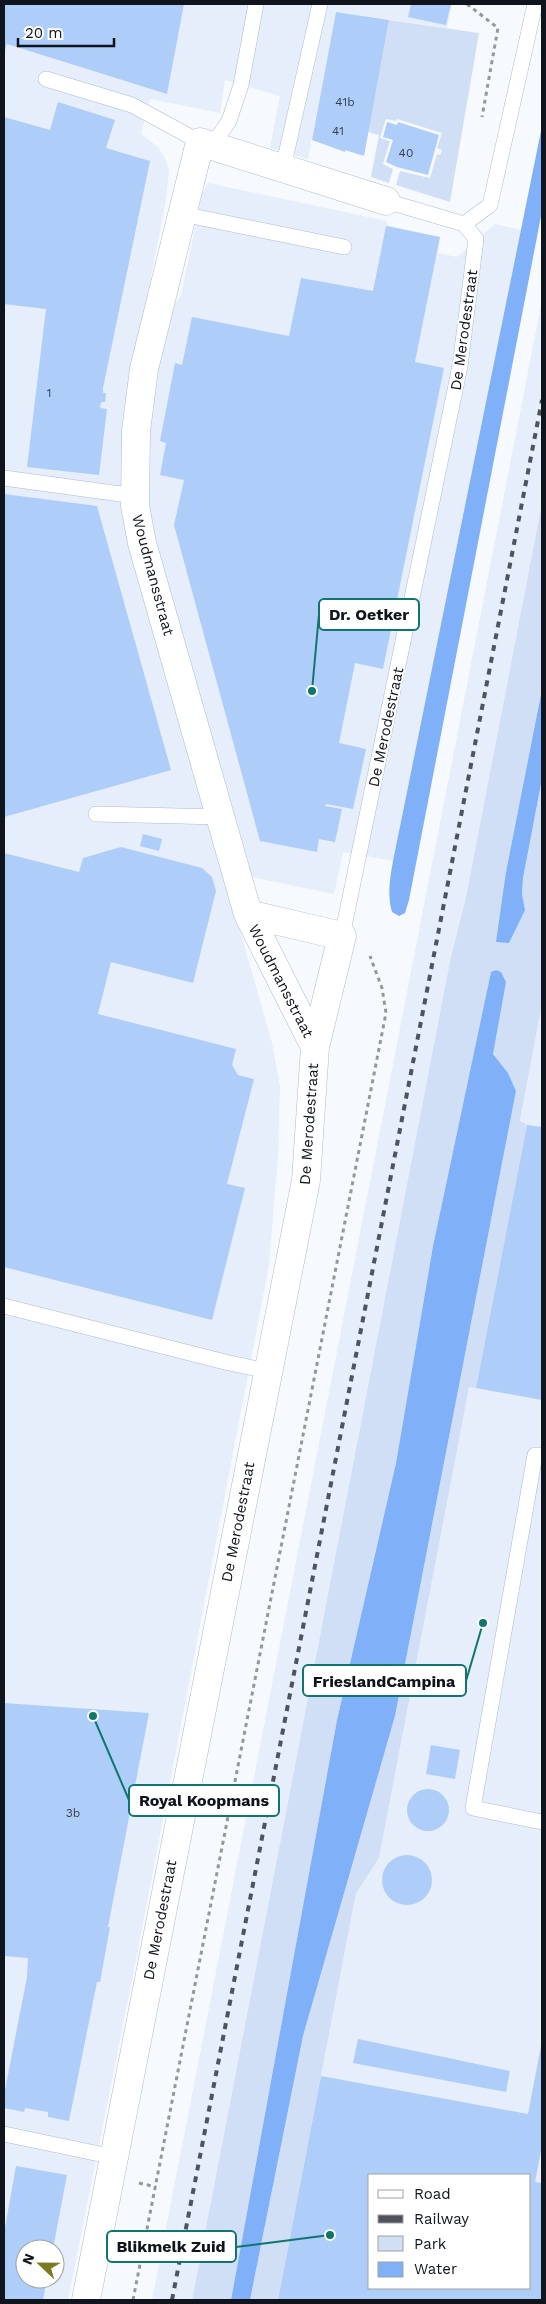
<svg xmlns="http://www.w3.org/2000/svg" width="546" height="2304" font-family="'Work Sans',sans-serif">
<rect width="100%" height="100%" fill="#f6faff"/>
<path fill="#e5eefa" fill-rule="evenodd" d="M 4,4 L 452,4 L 447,28 L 336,12 L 308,159 L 270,148 L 280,96 L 225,80 L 220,113 L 150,99 L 141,134 L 158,147 L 166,160 L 169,171 L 166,200 L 129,390 L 192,762 L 272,1043 L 280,1086 L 278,1156 L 269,1265 L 136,1960 L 68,2300 L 4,2300 ZM 25,2249 L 55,2249 L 55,2279 L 25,2279 Z
M 208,183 L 387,221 L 387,225 L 440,237 L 438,253 L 457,257 L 495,224 L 521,230 L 393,861 L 343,852 L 334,894 L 252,877 L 249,874 L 152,531 L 148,505 L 148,430 L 167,312 L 181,296 L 202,194 Z
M 542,300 L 542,503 L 466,897 L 450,961 L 192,2300 L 152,2300 Z
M 542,1004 L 542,2300 L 278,2300 L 356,1892 L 379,1858 L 469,1386 L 476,1387 L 527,1125 L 520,1122 ZM 370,2175 L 530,2175 L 530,2288 L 370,2288 Z"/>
<path fill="#d0dff6" d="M 389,20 L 479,33 L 450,202 L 396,185 L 400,171 L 430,178 L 437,154 L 440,155 L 442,150 L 437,148 L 442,133 L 397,119 L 396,121 L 386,119 L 380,138 L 390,141 L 383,164 L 393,169 L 389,183 L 371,177 L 379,135 L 368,132 Z
M 542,503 L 542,689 L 506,872 L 525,911 L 522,894 L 523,878 L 542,779 L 542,1004 L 520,1121 L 527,1125 L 476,1388 L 469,1387 L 379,1858 L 356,1893 L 278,2300 L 250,2300 L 303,2036 L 395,1716 L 516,1091 L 508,1073 L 493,1054 L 501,972 L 496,970 L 491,973 L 433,1246 L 396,1463 L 337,1720 L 231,2300 L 192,2300 L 450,961 L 466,897 Z"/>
<path fill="#80b0f8" d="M 542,126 L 542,211 L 409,900 L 405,913 L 399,916 L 392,912 C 387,895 390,878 393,861 Z
M 542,689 L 542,779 L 523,878 L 522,894 L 525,910 L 509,943 L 496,942 L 506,872 Z
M 496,970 L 501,972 L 506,982 L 493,1054 L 508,1073 L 516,1091 L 395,1716 L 303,2036 L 250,2300 L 231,2300 L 337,1720 L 396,1463 L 433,1246 L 491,972 Z"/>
<path fill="#afcdf9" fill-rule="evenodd" d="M 4,4 L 184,4 L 167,94 L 7,44 L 4,53 Z
M 411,4 L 451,4 L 446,25 L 408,17 Z
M 336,12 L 389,20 L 364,156 L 345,150 L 345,152 L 312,140 Z
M 58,102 L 115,120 L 106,148 L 150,161 L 103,388 L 103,393 L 106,393 L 105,402 L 101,402 L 100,408 L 107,409 L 99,475 L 27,467 L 46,309 L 4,304 L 4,117 L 50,130 Z
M 387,122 L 397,125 L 398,122 L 439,135 L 428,175 L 397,167 L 386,162 L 393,140 L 383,137 Z
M 386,226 L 440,237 L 415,362 L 444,368 L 383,669 L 355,663 L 339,743 L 366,749 L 353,809 L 326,804 L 325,806 L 342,809 L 335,842 L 319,839 L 317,852 L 260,841 L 174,525 L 184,480 L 160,475 L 166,443 L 160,441 L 175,363 L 182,365 L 192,317 L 289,336 L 301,278 L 373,291 Z
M 4,494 L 97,506 L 171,770 L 4,817 Z
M 143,834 L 162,839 L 159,851 L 140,846 Z
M 121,847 L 202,868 L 212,877 L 216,891 L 193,983 L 111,962 L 98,1014 L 236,1049 L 232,1065 L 238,1075 L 254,1079 L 227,1184 L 245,1188 L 212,1320 L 4,1267 L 4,853 L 79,872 L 83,858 Z
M 527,1125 L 542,1127 L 542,1400 L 476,1388 Z
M 4,1703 L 149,1713 L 108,1927 L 110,1927 L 100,1982 L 97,1982 L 69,2121 L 48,2117 L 48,2112 L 25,2108 L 24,2112 L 4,2108 L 4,2095 L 27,1977 L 28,1958 L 4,1956 Z
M 431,1745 L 460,1750 L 455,1779 L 426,1774 Z
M407 1810a21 21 0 1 1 42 0a21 21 0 1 1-42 0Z
M382 1880a25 25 0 1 1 50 0a25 25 0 1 1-50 0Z
M 358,2039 L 510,2071 L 506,2092 L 353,2063 Z
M 541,2046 L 542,2146 L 535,2182 L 542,2183 L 542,2300 L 278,2300 L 321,2076 L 528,2114 ZM 370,2175 L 530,2175 L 530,2288 L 370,2288 Z
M 16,2166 L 67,2175 L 53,2249 L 25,2249 L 25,2279 L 47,2279 L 43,2300 L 4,2300 L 4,2233 Z"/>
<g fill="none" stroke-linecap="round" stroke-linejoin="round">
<g stroke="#abbbd3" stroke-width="16">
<path id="lane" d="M 46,79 L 132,105 L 200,142
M 212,146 L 229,121 L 241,85 L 256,4
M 283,168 L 320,4
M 182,214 L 344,247
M 464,224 L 490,205 L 535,4
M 4,478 L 135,496
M 96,814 L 221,817
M 342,936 L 460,366 L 476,239 L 464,224 L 386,201
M 4,1306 L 225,1362 L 267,1371
M 542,1456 L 535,1455 L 473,1808 L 542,1822
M 4,2134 L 114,2157"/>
</g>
<g stroke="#abbbd3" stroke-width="29">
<path id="street" d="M 315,1047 L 248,914 L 142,543 L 135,506 L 136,431 L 144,369 L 200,142 L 386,201
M 86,2300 L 306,1180 L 315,1047 L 342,936 L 248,914"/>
</g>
<path stroke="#93989e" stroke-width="3" stroke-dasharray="4 4" stroke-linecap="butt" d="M 467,4 L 498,28 L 482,117
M 139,2183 L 156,2187
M 133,2300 L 386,1013 L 382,988 L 370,956"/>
<use href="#lane" stroke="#fff" stroke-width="15"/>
<use href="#street" stroke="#fff" stroke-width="28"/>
<path stroke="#4f545c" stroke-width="4" stroke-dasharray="6 6" stroke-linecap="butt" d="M 172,2300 L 542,400"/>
</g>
<g text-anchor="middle" stroke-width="4" stroke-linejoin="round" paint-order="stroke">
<g font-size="12" fill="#374254">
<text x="345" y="106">41b</text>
<text x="338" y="135">41</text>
<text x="406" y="157">40</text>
<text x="49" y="397">1</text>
<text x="73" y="1817">3b</text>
</g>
<g font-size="15" fill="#0f141d" stroke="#fff">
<text transform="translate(464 330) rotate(-82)" y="5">De Merodestraat</text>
<text transform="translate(153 575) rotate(75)" y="5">Woudmansstraat</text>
<text transform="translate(386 727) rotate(-78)" y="5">De Merodestraat</text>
<text transform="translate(281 981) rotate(63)" y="5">Woudmansstraat</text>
<text transform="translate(309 1124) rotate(-86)" y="5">De Merodestraat</text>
<text transform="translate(238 1522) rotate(-79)" y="5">De Merodestraat</text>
<text transform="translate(160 1920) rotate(-79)" y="5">De Merodestraat</text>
</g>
</g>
<path fill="none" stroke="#0f766e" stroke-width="2" d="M312 691L319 614M483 1623L466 1681M93 1716L129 1800M330 2235L236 2247"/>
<g fill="#0f766e" stroke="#fff" stroke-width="2">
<circle cx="312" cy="691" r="5"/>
<circle cx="483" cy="1623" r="5"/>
<circle cx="93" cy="1716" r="5"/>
<circle cx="330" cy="2235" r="5"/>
</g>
<g fill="#fff" stroke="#0f766e" stroke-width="2">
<rect x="319" y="599" width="100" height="31" rx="5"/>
<rect x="303" y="1665" width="163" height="31" rx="5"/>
<rect x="129" y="1785" width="150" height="31" rx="5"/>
<rect x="107" y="2231" width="129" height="31" rx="5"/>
</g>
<g font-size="16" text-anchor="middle" font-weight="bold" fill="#0f141d">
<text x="369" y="620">Dr. Oetker</text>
<text x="384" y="1687">FrieslandCampina</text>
<text x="204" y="1806">Royal Koopmans</text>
<text x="171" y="2252">Blikmelk Zuid</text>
</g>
<rect width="546" height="2304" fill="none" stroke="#0f141d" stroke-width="10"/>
<rect x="368" y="2174" width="162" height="115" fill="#ffffff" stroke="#9fa1a5"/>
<rect x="378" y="2190" width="25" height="8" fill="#ffffff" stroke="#9fa1a5"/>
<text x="414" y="2199" font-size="15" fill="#0f141d">Road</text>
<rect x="378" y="2215" width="25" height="8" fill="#4f545c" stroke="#9fa1a5"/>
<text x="414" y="2224" font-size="15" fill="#0f141d">Railway</text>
<rect x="378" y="2236" width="25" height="15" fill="#d0dff6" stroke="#9fa1a5"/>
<text x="414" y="2249" font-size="15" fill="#0f141d">Park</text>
<rect x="378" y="2262" width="25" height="15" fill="#80b0f8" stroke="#9fa1a5"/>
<text x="414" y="2274" font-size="15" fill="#0f141d">Water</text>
<g transform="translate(40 2264) rotate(292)"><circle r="24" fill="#ffffff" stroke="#9fa1a5"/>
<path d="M0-4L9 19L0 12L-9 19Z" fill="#7d7b22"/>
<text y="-8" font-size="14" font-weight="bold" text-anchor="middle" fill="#0f141d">N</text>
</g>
<path d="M18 38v8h96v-8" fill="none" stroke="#0f141d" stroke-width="2.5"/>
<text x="25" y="38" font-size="15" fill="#0f141d" stroke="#ffffff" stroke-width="4" paint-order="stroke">20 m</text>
</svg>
